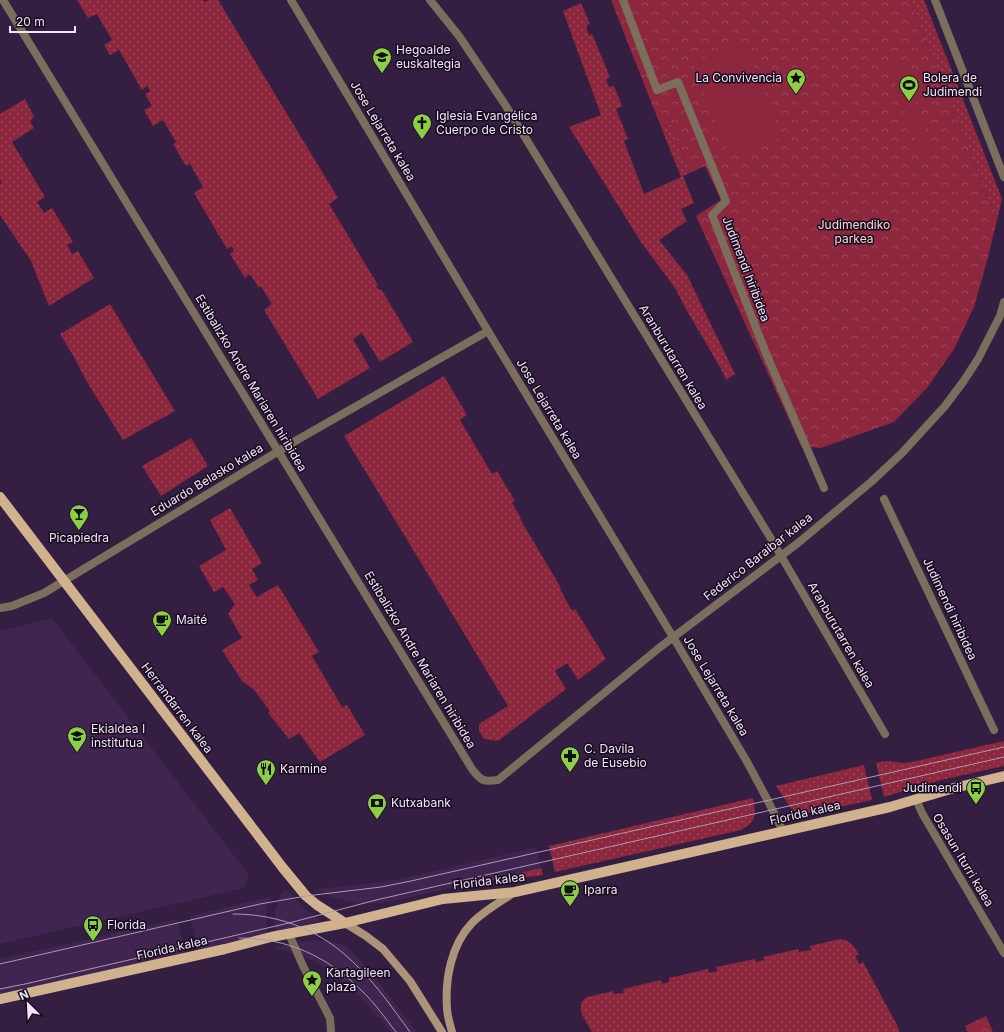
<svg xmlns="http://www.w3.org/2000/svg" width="1004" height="1032" font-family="Inter,sans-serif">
<defs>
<pattern id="grass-dots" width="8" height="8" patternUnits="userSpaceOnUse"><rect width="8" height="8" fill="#8c273e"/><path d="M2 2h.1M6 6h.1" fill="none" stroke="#9d465b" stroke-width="1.8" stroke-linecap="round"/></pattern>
<pattern id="park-crowns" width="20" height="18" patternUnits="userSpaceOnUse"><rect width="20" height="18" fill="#8c273e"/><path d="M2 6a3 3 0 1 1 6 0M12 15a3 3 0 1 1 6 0" fill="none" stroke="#9d465b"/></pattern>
</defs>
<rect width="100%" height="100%" fill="#341e42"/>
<path fill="#3f254f" d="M 52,618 L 249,875 L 244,888 L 0,944 L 0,631 Z
M 536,847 L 541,868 L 393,901 L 372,904 L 356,903 L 331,897 L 316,889 L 367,884 L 395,880 L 427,873 Z
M 286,889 L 303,907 L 321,921 L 275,932 L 275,911 L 282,893 Z
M 272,896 L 267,907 L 266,914 L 267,934 L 198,950 L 190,916 Z
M 177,919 L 185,952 L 0,995 L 0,959 Z
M 312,940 L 331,941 L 349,947 L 349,949 L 363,963 L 374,976 L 417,1032 L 391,1032 L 362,999 L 343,981 L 327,970 L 314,961 L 294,953 L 274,948 Z"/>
<path fill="url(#grass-dots)" d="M 77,0 L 203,0 L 205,2 L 209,0 L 218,0 L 338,198 L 329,204 L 378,285 L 376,286 L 379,290 L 381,289 L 413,342 L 380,362 L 362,333 L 353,339 L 370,368 L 318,399 L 264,310 L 272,304 L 262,288 L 261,286 L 259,288 L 250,274 L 245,278 L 230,254 L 234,251 L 232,246 L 227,249 L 194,193 L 203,187 L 190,164 L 186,166 L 173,144 L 176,142 L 163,120 L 153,126 L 144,110 L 152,106 L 145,94 L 150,91 L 147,86 L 142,90 L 119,50 L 110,55 L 104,45 L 112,40 L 97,14 L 88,18 Z
M 910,0 L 924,0 L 1002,199 L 997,220 Z
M 581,3 L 590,24 L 586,26 L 589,35 L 592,34 L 610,77 L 606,79 L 609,87 L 614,86 L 622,106 L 616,109 L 628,139 L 624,141 L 644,194 L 681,177 L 661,127 L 670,123 L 690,173 L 683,176 L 694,203 L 681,209 L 687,221 L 659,240 L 687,275 L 735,374 L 726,380 L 721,369 L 686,309 L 675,288 L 641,242 L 569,127 L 601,115 L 563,11 Z
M 25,99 L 34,117 L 30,121 L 34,128 L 12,142 L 45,197 L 37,202 L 44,213 L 52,208 L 73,242 L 67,245 L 72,254 L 78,251 L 94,278 L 49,306 L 31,261 L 0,215 L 0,184 L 2,183 L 0,180 L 0,114 Z
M 110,304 L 175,411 L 123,440 L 87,382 L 74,357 L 60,334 Z
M 444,376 L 467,415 L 460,420 L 492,474 L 497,471 L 515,501 L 512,503 L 521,518 L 520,519 L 561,588 L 560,589 L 572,611 L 575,609 L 606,659 L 578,680 L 567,663 L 555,671 L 566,689 L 498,741 L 484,739 L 479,731 L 479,724 L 508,706 L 344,436 Z
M 191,438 L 208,466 L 161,496 L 142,466 Z
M 230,508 L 262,563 L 252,569 L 258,580 L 249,585 L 257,597 L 278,585 L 319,652 L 312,656 L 342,707 L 347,705 L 365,735 L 320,762 L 299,733 L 289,739 L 268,713 L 270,711 L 254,690 L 242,681 L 222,650 L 242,638 L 228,614 L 235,604 L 223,587 L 214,592 L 199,566 L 226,550 L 210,520 Z
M 1004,741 L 1004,766 L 941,780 L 884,797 L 876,763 L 886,761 L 904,763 L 912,762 Z
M 864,765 L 872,800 L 811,813 C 804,813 798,813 792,810 L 776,786 Z
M 753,798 C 756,815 757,821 741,830 L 555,872 L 549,846 Z
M 541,868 L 543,875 L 537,876 L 483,881 Z
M 840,939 C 850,940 854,946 859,955 L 855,956 L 859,964 L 863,962 L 897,1025 L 899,1030 L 899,1032 L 592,1032 C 586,1021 573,1006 587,997 L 613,991 L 614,994 L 624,993 L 623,989 L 661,980 L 662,984 L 669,982 L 669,978 L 708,969 L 709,973 L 717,971 L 716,967 L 755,959 L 756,962 L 764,960 L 763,957 L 798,949 L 799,952 L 811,950 L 810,946 Z"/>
<path fill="url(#park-crowns)" d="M 611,0 L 910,0 L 997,220 L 987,261 L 974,307 L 954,349 L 927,388 L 894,422 L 821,448 L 801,446 L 696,216 L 721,200 L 705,166 L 690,173 L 670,123 L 661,127 Z
M 986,1016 L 993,1032 L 968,1032 L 965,1026 Z"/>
<path fill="#8c273e" d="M 745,43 L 781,137 L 730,157 L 693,62 Z
M 900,60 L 934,151 L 919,155 L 916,140 L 888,65 Z"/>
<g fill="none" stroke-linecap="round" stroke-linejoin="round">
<path stroke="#7c6e5d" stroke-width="8" d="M 289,934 L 303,966 L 330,1018 L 331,1032"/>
<path stroke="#7c6e5d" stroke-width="8" d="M 3,0 L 472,769 C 481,781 483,782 498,780 L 659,648 L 798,543 L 871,482 L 902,453 L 945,406 L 963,382 L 978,359 L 1000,316 L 1004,302
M 291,0 L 488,331 L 673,637 L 746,760 L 768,801 L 783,831
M 430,0 L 459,36 L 504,103 L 770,537 L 885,734
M 623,0 L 657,90 L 678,82 L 726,201 L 712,215 L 765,351 L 824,488
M 935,0 L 1004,177
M 884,499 L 994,730
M 0,608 L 12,606 L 44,593 L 297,440 L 488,331
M 916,799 L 922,813 L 1004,953"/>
<path stroke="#ab9479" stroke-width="8" d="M 345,923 L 366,936 L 383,949 L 410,981 L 442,1032
M 452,1032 C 450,1024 447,1016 447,1008 C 445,979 451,945 472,923 C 484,911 500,902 515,892"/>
<path stroke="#d0b28f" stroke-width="10" d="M 0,497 L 283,868 L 306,896 L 317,905 L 345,923
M 0,999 L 225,949 L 271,937 L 345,923 L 443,899 L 515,892 L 890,807 L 954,788 L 1004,776"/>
<path stroke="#ab9ab6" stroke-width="1" d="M 233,914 C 282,914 325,932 359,968 C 378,987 394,1010 410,1032
M 239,938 C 287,938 327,956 361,990 C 374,1002 385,1018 396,1032
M 0,964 L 260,904 L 306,896 L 381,887 L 411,881 L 1004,747
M 0,989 L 25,984 L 289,923 L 376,900 L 1004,757"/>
</g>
<defs>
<g id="school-pin" transform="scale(1)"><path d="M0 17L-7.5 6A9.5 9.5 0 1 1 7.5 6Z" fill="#8cce45" stroke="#170d1d"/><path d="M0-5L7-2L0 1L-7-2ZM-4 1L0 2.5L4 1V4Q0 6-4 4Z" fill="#111"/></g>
<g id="sight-pin" transform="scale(1)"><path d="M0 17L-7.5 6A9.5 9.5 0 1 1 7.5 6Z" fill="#8cce45" stroke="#170d1d"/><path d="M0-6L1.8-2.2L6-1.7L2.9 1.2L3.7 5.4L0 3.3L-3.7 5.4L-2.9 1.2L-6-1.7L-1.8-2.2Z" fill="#111"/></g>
<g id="stadium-pin" transform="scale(1)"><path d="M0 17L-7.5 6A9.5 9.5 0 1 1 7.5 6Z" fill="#8cce45" stroke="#170d1d"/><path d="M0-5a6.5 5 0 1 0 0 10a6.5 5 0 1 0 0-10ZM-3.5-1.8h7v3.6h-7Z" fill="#111"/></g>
<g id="church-pin" transform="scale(1)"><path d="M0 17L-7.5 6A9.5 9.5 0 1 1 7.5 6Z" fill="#8cce45" stroke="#170d1d"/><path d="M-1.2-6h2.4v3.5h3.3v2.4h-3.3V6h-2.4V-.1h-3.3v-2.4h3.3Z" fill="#111"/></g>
<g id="bar-pin" transform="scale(1)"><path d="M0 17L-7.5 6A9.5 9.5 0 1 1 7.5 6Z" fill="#8cce45" stroke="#170d1d"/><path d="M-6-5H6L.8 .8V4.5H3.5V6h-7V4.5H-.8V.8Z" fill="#111"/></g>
<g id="cafe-pin" transform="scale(1)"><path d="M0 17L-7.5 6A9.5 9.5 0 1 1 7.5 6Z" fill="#8cce45" stroke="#170d1d"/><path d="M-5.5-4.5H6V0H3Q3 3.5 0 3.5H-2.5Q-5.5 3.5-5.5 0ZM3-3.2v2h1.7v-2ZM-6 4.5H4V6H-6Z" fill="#111"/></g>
<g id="pharmacy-pin" transform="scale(1)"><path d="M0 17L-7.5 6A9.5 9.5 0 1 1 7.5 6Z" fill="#8cce45" stroke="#170d1d"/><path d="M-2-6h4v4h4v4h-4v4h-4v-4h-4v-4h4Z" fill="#111"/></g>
<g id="restaurant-pin" transform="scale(1)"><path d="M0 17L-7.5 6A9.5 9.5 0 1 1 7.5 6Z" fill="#8cce45" stroke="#170d1d"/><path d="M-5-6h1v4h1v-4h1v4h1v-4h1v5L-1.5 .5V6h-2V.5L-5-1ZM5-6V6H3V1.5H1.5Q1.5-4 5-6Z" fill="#111"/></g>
<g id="bus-pin" transform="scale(1)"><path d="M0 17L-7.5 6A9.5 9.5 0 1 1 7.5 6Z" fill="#8cce45" stroke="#170d1d"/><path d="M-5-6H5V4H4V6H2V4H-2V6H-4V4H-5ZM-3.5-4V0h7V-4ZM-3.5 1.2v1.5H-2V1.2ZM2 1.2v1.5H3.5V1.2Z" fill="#111"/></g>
<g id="bank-pin" transform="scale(1)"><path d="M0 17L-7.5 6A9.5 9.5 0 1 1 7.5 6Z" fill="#8cce45" stroke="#170d1d"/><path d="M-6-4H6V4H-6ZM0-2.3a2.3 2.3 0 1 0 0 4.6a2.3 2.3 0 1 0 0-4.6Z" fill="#111"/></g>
</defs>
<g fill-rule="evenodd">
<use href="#school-pin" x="382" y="57"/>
<use href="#sight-pin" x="796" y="78"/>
<use href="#stadium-pin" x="909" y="85"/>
<use href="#church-pin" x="422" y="123"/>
<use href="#bar-pin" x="79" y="514"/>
<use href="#cafe-pin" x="162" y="620"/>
<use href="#school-pin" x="77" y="736"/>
<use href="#pharmacy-pin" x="570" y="756"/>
<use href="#restaurant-pin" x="266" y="769"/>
<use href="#bus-pin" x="976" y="788"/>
<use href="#bank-pin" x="377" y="803"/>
<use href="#cafe-pin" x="570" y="890"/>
<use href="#bus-pin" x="93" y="925"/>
<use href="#sight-pin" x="312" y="980"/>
</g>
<g text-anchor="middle" stroke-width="3" stroke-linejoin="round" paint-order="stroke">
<g font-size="12" fill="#f1e4fb" stroke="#170d1d" text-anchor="start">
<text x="396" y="54">Hegoalde<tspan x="396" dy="14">euskaltegia</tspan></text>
<text x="782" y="82" text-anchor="end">La Convivencia</text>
<text x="923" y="82">Bolera de<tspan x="923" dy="14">Judimendi</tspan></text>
<text x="436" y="120">Iglesia Evangélica<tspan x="436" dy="14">Cuerpo de Cristo</tspan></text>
<text x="79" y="542" text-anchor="middle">Picapiedra</text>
<text x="176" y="624">Maité</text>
<text x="91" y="733">Ekialdea I<tspan x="91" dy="14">institutua</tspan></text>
<text x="584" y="753">C. Davila<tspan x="584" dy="14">de Eusebio</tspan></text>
<text x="280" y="773">Karmine</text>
<text x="962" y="792" text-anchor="end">Judimendi</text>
<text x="391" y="807">Kutxabank</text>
<text x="584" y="894">Iparra</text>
<text x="107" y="929">Florida</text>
<text x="326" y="977">Kartagileen<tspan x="326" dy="14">plaza</tspan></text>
</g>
<g font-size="12" fill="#f1e4fb" stroke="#170d1d">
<text transform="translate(383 131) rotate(59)" y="4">Jose Lejarreta kalea</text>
<text transform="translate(746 269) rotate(69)" y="4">Judimendi hiribidea</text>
<text transform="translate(673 357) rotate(59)" y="4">Aranburutarren kalea</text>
<text transform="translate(251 383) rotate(59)" y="4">Estibalizko Andre Mariaren hiribidea</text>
<text transform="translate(549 409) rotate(59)" y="4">Jose Lejarreta kalea</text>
<text transform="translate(207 480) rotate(-31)" y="4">Eduardo Belasko kalea</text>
<text transform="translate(758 557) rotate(-38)" y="4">Federico Baraibar kalea</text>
<text transform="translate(950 609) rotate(65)" y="4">Judimendi hiribidea</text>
<text transform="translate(841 635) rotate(60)" y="4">Aranburutarren kalea</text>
<text transform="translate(420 660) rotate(59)" y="4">Estibalizko Andre Mariaren hiribidea</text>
<text transform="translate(716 686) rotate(59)" y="4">Jose Lejarreta kalea</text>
<text transform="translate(177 708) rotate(53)" y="4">Herrandarren kalea</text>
<text transform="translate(805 813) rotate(-13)" y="4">Florida kalea</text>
<text transform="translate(963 860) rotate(59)" y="4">Osasun Iturri kalea</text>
<text transform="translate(489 881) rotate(-7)" y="4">Florida kalea</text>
<text transform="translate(172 948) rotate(-13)" y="4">Florida kalea</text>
</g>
<g font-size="12" fill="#f5d7d9" stroke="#170d1d">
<text x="854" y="229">Judimendiko<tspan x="854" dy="14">parkea</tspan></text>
</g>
</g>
<g transform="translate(28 1004) rotate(336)" stroke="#170d1d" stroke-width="3" paint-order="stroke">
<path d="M0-3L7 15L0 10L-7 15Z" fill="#f1e4fb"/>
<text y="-6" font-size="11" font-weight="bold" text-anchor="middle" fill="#f1e4fb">N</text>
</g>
<path d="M10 26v6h65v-6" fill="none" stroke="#f1e4fb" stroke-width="2"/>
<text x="16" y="26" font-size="12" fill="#f1e4fb" stroke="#170d1d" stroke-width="3" paint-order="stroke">20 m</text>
</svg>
